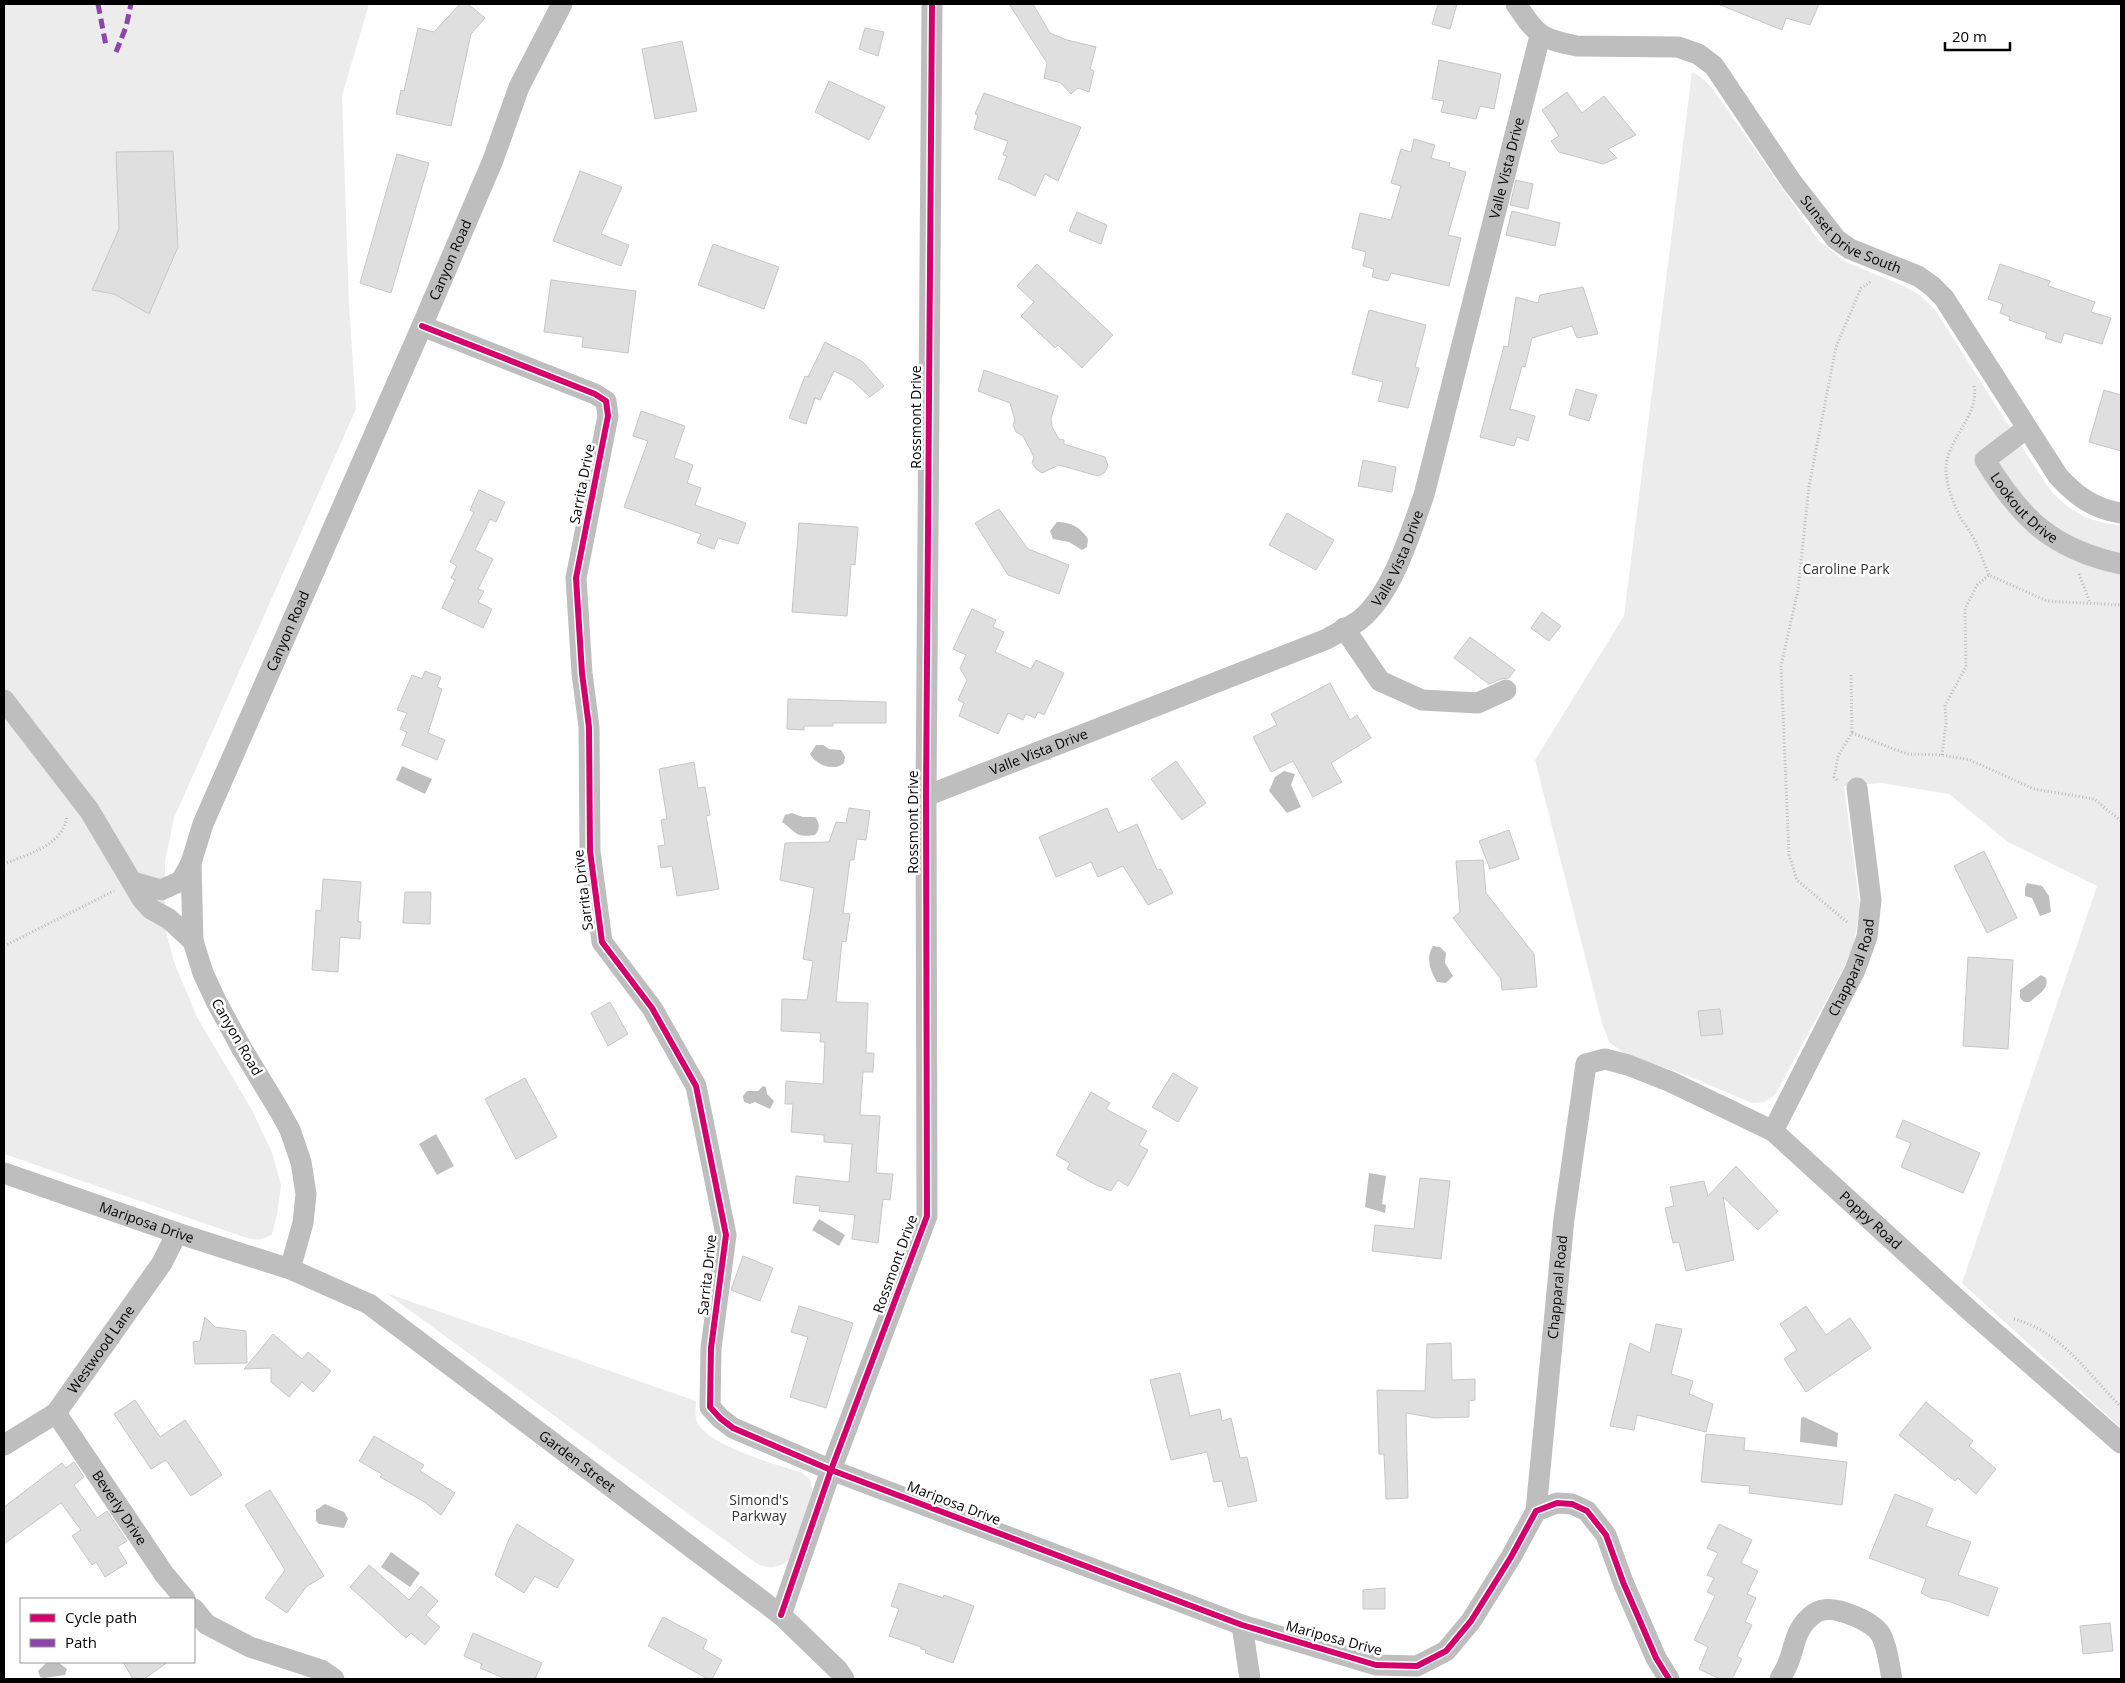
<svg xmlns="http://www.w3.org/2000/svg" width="2125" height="1683" font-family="'Open Sans',sans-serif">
<rect width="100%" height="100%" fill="#fff"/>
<path fill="#ececec" d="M 4,4 L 369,4 L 342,96 L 349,305 L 356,409 L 174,818 L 165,861 L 165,928 L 174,962 L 197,1017 L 253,1112 L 273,1155 L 281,1185 L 277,1215 L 272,1234 C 260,1242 253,1240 241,1236 L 4,1154 Z
M 1692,72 L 1702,78 L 1712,88 L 1819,241 L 1846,262 L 1904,286 L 1921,296 L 1936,311 L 2042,478 C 2061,507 2086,523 2121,525 L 2121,1428 L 1962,1283 L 2097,886 L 2008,842 L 1949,794 L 1882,783 L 1844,786 L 1860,907 L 1854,944 L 1843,969 L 1775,1095 L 1764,1102 L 1752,1103 L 1686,1075 L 1627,1055 L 1609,1042 L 1602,1023 L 1535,760 L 1624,616 Z
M 386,1293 L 696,1401 C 696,1409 694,1417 698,1424 C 711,1446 776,1465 801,1472 L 810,1479 L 813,1493 L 791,1558 C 781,1568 769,1570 756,1563 Z"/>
<path fill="#bfbfbf" d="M 1057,522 C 1071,522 1080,527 1088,539 L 1087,547 L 1082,550 L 1069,542 L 1053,539 L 1050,531 Z
M 816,745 L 823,745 L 829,749 L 841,750 L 845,757 L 844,763 C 834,772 816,765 810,754 Z
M 402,766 L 432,779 L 425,794 L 396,780 Z
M 1284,771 L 1295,774 L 1291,785 L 1301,807 L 1287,813 L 1269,791 L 1275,777 Z
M 792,813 L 803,817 L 815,817 C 820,823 820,829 815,835 C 794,838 797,832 782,822 L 785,815 Z
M 2027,883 L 2042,886 L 2049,896 L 2051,912 L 2040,916 L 2032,898 L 2025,896 L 2025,888 Z
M 1433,946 L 1440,947 L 1446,953 L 1445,963 L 1453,976 L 1446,983 L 1437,982 C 1431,972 1425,958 1433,946 Z
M 2041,975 L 2046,978 C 2050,989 2037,995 2030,1002 L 2024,1002 L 2020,998 L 2020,990 Z
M 763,1086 L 766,1087 L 767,1094 L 774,1101 L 770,1109 L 755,1102 L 750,1104 L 744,1102 L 743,1096 L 747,1091 L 758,1091 Z
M 436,1134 L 454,1166 L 437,1175 L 419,1144 Z
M 1369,1173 L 1386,1176 L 1382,1204 L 1386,1205 L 1385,1213 L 1365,1207 Z
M 819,1219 L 845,1235 L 839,1246 L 812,1230 Z
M 1804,1417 L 1838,1433 L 1837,1447 L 1800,1442 L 1801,1418 Z
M 325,1504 L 344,1512 L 348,1519 L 344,1528 L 319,1524 L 316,1521 L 316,1510 Z
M 391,1552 L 420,1573 L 410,1587 L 381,1567 Z
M 47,1662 L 59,1663 L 67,1669 L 65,1675 L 44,1678 L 40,1677 L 38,1671 Z"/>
<path fill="#dfdfdf" stroke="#c7c7c7" d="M 460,4 L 468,4 L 485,18 L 471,34 L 451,126 L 396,114 L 401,90 L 404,91 L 418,28 L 434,32 Z
M 1009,4 L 1033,4 L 1050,33 L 1067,40 L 1096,47 L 1090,69 L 1094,71 L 1089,92 L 1078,88 L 1071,94 L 1061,83 L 1044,78 L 1047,63 Z
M 1438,4 L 1457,4 L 1450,29 L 1432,24 Z
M 1718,4 L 1819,4 L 1810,25 L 1786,18 L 1782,30 Z
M 865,28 L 884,32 L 878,56 L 859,49 Z
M 682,41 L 697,111 L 655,119 L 642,49 Z
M 1439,60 L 1501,74 L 1494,109 L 1480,106 L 1476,119 L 1441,112 L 1444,101 L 1432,99 Z
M 829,81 L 885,107 L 869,140 L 815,112 Z
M 1567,92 L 1582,113 L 1604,96 L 1636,135 L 1608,149 L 1617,158 L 1603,164 L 1559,152 L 1551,141 L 1559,136 L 1542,110 Z
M 984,93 L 1081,127 L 1058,181 L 1045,174 L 1035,196 L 1009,183 L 998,179 L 1007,156 L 1003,155 L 1008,141 L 974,129 L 978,115 L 975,114 Z
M 1414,139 L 1435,145 L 1431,158 L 1450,163 L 1449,167 L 1466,172 L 1448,235 L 1461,238 L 1449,286 L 1391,273 L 1388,281 L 1372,277 L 1374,269 L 1363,266 L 1366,252 L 1352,248 L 1360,213 L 1391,220 L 1401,186 L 1391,183 L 1401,149 L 1411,152 Z
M 173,151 L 178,247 L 149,314 L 114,294 L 92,290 L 119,229 L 116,152 Z
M 397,154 L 429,163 L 391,293 L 360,283 Z
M 580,171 L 622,187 L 601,234 L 629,245 L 621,266 L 553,241 Z
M 1516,180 L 1533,184 L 1528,209 L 1510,205 Z
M 1512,211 L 1560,223 L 1555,246 L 1506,235 Z
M 1077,212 L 1107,225 L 1101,244 L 1069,231 Z
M 713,244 L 779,267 L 764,309 L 698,285 Z
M 1037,264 L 1113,335 L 1082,368 L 1058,345 L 1055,348 L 1021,316 L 1034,302 L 1017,286 Z
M 2000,264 L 2050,281 L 2048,286 L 2095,302 L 2091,312 L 2111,318 L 2102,344 L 2064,333 L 2061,343 L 2045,338 L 2047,333 L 2009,320 L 2010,317 L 2000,313 L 2003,304 L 1988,299 Z
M 551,280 L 636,291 L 628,353 L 582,347 L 583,337 L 544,332 Z
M 1583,287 L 1598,334 L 1577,338 L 1572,326 L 1532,338 L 1525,367 L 1522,366 L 1510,409 L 1535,416 L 1528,441 L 1517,437 L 1514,446 L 1480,437 L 1504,346 L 1508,347 L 1516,297 L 1538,303 L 1540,295 Z
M 1369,310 L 1426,325 L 1415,367 L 1419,368 L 1408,408 L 1378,401 L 1383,382 L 1352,374 Z
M 825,342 L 863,362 L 884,386 L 870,397 L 852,380 L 834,371 L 820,400 L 815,398 L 806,424 L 789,418 L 805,376 L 808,377 Z
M 984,370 L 1058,396 L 1051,418 L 1052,427 L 1059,439 L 1064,440 L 1064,444 L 1105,457 L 1108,466 L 1104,473 L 1098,476 L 1059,465 L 1042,473 L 1036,469 L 1032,463 L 1034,457 L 1023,436 L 1016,432 L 1013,425 L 1015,420 L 1010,403 L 978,391 Z
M 1576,389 L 1597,395 L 1589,421 L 1569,415 Z
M 2104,390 L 2121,395 L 2121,451 L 2089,442 Z
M 641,411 L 685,426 L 674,458 L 693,465 L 687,483 L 701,488 L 695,505 L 746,523 L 738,544 L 718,538 L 714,549 L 697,543 L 701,534 L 624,507 L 648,441 L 633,436 Z
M 1363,460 L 1396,467 L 1392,492 L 1358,486 Z
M 479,490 L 505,502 L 496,522 L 490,519 L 475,550 L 493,559 L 478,589 L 484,591 L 478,602 L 492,609 L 483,628 L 442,608 L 455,580 L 451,578 L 457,566 L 450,562 L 474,512 L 470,510 Z
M 999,509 L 1028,549 L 1069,565 L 1059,594 L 1008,575 L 975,523 Z
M 1287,513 L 1334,540 L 1316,570 L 1269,545 Z
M 799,523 L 858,527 L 855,565 L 851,564 L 847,616 L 792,612 Z
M 972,609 L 996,620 L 993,627 L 1004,632 L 995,652 L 1031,669 L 1036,660 L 1064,673 L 1044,715 L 1038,712 L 1035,718 L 1026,714 L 1023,720 L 1008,713 L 998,734 L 959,716 L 964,703 L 958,700 L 967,680 L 960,668 L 966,655 L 953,649 Z
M 1542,612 L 1561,626 L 1549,641 L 1531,628 Z
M 1470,637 L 1515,670 L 1509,678 L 1501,679 L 1489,684 L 1454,658 Z
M 425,671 L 441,677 L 437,687 L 442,689 L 428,733 L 445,740 L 437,760 L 402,745 L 407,732 L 400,729 L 407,713 L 397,710 L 412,675 L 422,679 Z
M 1330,683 L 1350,720 L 1357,715 L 1371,738 L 1331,763 L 1342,782 L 1313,797 L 1293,761 L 1271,772 L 1253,737 L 1277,725 L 1271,714 Z
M 788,699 L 886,702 L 886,723 L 833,723 L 833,726 L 804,726 L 804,730 L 787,729 Z
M 1176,761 L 1206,803 L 1182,820 L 1151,779 Z
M 694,762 L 698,788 L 705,787 L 710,815 L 706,816 L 719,889 L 677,896 L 672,866 L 661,868 L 658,846 L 665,845 L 661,820 L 667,819 L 659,769 Z
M 849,808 L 870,811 L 866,840 L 857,839 L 854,860 L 850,860 L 843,913 L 850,914 L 846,942 L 842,941 L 836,1002 L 868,1003 L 866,1053 L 874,1053 L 873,1072 L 863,1072 L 860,1115 L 880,1116 L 876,1173 L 893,1174 L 890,1200 L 883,1199 L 878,1243 L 852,1239 L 855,1215 L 819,1211 L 820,1206 L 793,1203 L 796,1176 L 849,1182 L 852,1144 L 824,1142 L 824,1135 L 791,1132 L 793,1104 L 785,1104 L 786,1081 L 823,1084 L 825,1042 L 820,1042 L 821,1033 L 781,1031 L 782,999 L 807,1000 L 813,961 L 803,959 L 814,888 L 780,880 L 785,843 L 829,842 L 836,822 L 846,823 Z
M 1107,808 L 1118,833 L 1137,824 L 1157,870 L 1161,869 L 1173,893 L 1148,905 L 1123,866 L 1098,877 L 1091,862 L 1056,877 L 1039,837 Z
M 1509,830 L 1519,859 L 1490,869 L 1479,841 Z
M 1984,851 L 2017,918 L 1987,933 L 1954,866 Z
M 1483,860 L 1486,893 L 1534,954 L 1537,987 L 1502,990 L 1501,979 L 1453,918 L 1460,912 L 1456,861 Z
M 323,879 L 361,882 L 358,921 L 361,922 L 360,939 L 340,937 L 338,972 L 312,970 L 316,910 L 321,911 Z
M 405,892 L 431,892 L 430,924 L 403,923 Z
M 1968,957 L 2013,960 L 2008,1049 L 1963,1046 Z
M 610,1002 L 628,1034 L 608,1046 L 591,1013 Z
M 1720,1009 L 1723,1034 L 1701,1036 L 1698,1011 Z
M 1173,1073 L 1198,1088 L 1178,1122 L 1152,1107 Z
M 525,1078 L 557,1137 L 516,1159 L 485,1099 Z
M 1091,1092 L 1110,1103 L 1106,1109 L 1147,1131 L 1139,1145 L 1148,1150 L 1128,1186 L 1118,1180 L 1111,1191 L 1094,1184 L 1067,1169 L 1070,1163 L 1056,1155 Z
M 1903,1120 L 1980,1153 L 1963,1193 L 1901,1167 L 1911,1143 L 1896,1137 Z
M 1736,1166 L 1778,1211 L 1758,1230 L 1723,1197 L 1734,1260 L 1686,1271 L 1679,1242 L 1673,1243 L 1665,1208 L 1674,1206 L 1670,1187 L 1704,1181 L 1708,1196 Z
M 1420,1178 L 1450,1181 L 1441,1259 L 1372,1251 L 1375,1225 L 1414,1229 Z
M 743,1256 L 773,1268 L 760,1301 L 731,1290 Z
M 799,1306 L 853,1323 L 826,1408 L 790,1397 L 808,1337 L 791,1332 Z
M 1806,1306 L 1826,1335 L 1850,1318 L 1871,1348 L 1806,1392 L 1784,1359 L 1797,1350 L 1780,1324 Z
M 205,1317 L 215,1327 L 246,1331 L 247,1363 L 195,1364 L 193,1342 L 200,1341 Z
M 1656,1324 L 1682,1329 L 1671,1374 L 1693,1381 L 1689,1394 L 1713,1404 L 1706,1432 L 1637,1415 L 1634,1430 L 1610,1426 L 1630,1343 L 1650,1353 Z
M 273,1334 L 302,1359 L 308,1352 L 331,1371 L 313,1392 L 302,1382 L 289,1397 L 271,1382 L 271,1368 L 244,1369 Z
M 1451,1343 L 1452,1380 L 1475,1379 L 1475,1400 L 1469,1401 L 1469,1417 L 1435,1418 L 1406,1413 L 1408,1498 L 1386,1499 L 1384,1454 L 1379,1454 L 1377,1390 L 1425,1391 L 1427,1344 Z
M 1180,1373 L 1190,1416 L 1220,1409 L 1222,1421 L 1231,1418 L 1240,1458 L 1247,1457 L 1257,1501 L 1228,1507 L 1222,1481 L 1214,1482 L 1207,1452 L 1171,1460 L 1150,1380 Z
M 135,1400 L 160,1437 L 185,1420 L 222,1475 L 191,1496 L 166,1460 L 151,1469 L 114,1414 Z
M 1926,1402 L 1973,1441 L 1969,1446 L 1996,1469 L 1976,1494 L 1958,1478 L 1955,1481 L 1899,1435 Z
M 1706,1434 L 1745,1438 L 1744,1450 L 1847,1462 L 1842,1505 L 1749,1493 L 1750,1486 L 1701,1482 Z
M 374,1436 L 424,1465 L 420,1471 L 455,1493 L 441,1515 L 423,1501 L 380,1477 L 382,1474 L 359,1461 Z
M 74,1462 L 84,1477 L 74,1485 L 97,1518 L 107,1511 L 127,1541 L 117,1547 L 127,1563 L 105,1577 L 96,1562 L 92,1565 L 72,1536 L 81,1530 L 61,1503 L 4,1544 L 4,1507 L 62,1463 L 66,1468 Z
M 270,1490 L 324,1576 L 306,1587 L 287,1613 L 265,1598 L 285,1570 L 245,1505 Z
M 1895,1494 L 1933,1509 L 1926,1526 L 1971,1542 L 1958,1575 L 1998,1588 L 1988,1616 L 1948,1601 L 1931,1598 L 1921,1593 L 1926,1579 L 1869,1558 Z
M 517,1524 L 574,1560 L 557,1588 L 535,1576 L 524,1593 L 495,1575 L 509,1539 Z
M 1719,1524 L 1752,1540 L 1741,1563 L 1758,1571 L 1747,1594 L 1756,1598 L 1745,1622 L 1752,1625 L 1737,1656 L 1742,1659 L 1732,1679 L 1720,1679 L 1699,1669 L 1708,1647 L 1694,1640 L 1715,1596 L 1707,1592 L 1714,1578 L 1707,1575 L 1718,1553 L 1707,1548 Z
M 369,1565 L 409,1600 L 421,1586 L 438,1601 L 426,1615 L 440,1627 L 425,1645 L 411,1633 L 406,1638 L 350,1587 Z
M 899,1583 L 943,1598 L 944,1595 L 974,1606 L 953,1663 L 925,1653 L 926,1650 L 921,1649 L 921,1647 L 889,1636 L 899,1609 L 891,1606 Z
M 1385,1588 L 1385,1609 L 1363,1609 L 1363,1590 Z
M 663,1617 L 707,1640 L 703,1649 L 722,1660 L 712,1679 L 708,1679 L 648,1646 Z
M 2110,1623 L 2113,1651 L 2083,1654 L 2080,1626 Z
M 473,1633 L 542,1663 L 535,1679 L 506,1679 L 480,1668 L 482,1664 L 464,1656 Z
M 123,1662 L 168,1662 L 144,1679 L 133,1679 Z"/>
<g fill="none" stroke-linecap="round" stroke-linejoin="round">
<path stroke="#b9b9b9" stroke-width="3" stroke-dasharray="1 2.5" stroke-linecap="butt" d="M 1974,386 C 1980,416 1946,439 1946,469 C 1946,485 1954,506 1962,520 C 1966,526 1971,532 1974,539 C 1980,551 1984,563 1989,575
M 2079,574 L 2090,603
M 1851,675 L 1852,733
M 1942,755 L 1946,723 L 1945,705 L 1966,667 L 1965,609 L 1977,585 L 1989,575 L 2047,601 L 2121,605
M 1837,780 L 1834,777 L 1838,756 L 1852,733 L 1907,754 L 1942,755 L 1970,760 L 2034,789 L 2094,799 L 2121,821
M 4,864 C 28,854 63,846 67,816
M 1847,922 L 1797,880 L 1789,855 L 1781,666 L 1798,590 L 1809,486 L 1836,347 L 1861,288 L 1872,281
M 4,946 L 114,891
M 2014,1319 C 2062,1332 2087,1373 2121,1407"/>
<g stroke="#bebebe" stroke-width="21">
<path id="s1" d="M 1516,4 C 1537,35 1540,39 1577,46 L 1678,47 L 1698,54 L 1714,66 L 1791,181 L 1836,239 L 1850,249 L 1918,276 L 1932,286 L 1944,298 L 2058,476 C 2076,496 2094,509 2121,513"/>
<path d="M 422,326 L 595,394 L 606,401 L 608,416 L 576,578 L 582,673 L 589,727 L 590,851 L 602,942 L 652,1008 L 696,1086 L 726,1235 L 711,1348 L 710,1407 L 720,1418 L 733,1428 L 831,1470 L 1242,1625 L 1376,1665 L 1417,1666 L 1446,1651 L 1471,1621 L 1511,1557 L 1536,1511 L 1557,1503 L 1572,1504 L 1587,1511 L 1606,1535 L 1623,1582 L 1656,1658 L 1669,1679"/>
<path id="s2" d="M 2027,428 L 1985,460 C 2021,519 2052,549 2121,564"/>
<path d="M 1344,628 L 1380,681 L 1422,700 L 1478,703 L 1506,690"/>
<path d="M 4,700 L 89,810 L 142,899 L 151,909 L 169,919 L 193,941"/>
<path id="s3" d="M 926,796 L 1327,639 C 1338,632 1351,627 1361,619 C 1393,592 1410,534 1424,495 L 1540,36"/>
<path d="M 133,882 L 161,890 L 181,881 L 191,863"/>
<path id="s4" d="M 1773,1131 L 1855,970 L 1867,937 L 1871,900 L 1857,788"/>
<path id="s5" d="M 4,1173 L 177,1233 L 290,1269 L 369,1304 L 781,1615 L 838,1670 L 844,1679"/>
<path id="s6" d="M 290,1269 L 303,1223 L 306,1194 L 301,1162 L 290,1130 L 279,1110 L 242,1049 L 216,1001 L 203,973 L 193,941 L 191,863 L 203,824 L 422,326 L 493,160 L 519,87 L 562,4"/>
<path id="s7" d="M 56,1413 L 164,1574 L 185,1599"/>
<path id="s8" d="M 4,1445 L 56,1413 L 162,1263 L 177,1233"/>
<path id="s9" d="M 1536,1511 L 1564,1219 L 1586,1064 L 1605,1059 L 1628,1065 L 1671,1082 L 1773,1131 L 1969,1310 L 2121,1443"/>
<path d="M 194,1609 L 206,1624 L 250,1647 L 321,1670 L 334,1679"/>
<path d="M 781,1615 L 831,1470 L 927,1216 L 926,796 L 932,4"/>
<path d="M 1242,1625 L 1250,1679"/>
<path d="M 1780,1679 C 1784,1672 1788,1665 1790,1658 C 1794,1647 1795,1636 1802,1626 C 1806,1620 1815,1611 1823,1610 C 1838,1607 1873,1621 1881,1635 C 1888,1648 1889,1664 1892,1679"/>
</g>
<path stroke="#8e44ad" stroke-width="5" stroke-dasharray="10 5" stroke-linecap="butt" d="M 98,4 L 106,46
M 116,52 L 126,27 L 131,4"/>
<g stroke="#fff" stroke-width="9">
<path id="cycleway" d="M 422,326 L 595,394 L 606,401 L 608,416 L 576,578 L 582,673 L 589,727 L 590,851 L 602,942 L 652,1008 L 696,1086 L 726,1235 L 711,1348 L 710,1407 L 720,1418 L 733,1428 L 831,1470 L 1242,1625 L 1376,1665 L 1417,1666 L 1446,1651 L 1471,1621 L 1511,1557 L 1536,1511 L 1557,1503 L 1572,1504 L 1587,1511 L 1606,1535 L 1623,1582 L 1656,1658 L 1669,1679
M 781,1615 L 831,1470 L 927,1216 L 926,796 L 932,4"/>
</g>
<use href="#cycleway" stroke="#d6006c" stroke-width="6"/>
</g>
<g text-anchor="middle" stroke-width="5" stroke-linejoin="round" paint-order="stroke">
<g font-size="14" fill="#000" stroke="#fff">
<text dy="5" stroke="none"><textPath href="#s3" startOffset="948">Valle Vista Drive</textPath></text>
<text dy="5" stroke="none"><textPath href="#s1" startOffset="441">Sunset Drive South</textPath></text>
<text dy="5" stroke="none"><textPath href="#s6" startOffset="1091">Canyon Road</textPath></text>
<text transform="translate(916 417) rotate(-90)" y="5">Rossmont Drive</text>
<text transform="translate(582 484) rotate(-79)" y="5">Sarrita Drive</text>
<text dy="5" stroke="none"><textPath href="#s2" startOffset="115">Lookout Drive</textPath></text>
<text dy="5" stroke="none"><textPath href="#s3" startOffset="542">Valle Vista Drive</textPath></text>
<text dy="5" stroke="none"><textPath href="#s6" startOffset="686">Canyon Road</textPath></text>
<text dy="5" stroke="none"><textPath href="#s3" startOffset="121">Valle Vista Drive</textPath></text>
<text transform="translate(913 822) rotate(-90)" y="5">Rossmont Drive</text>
<text transform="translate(583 890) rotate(-97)" y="5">Sarrita Drive</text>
<text dy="5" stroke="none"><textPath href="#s4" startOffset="182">Chapparal Road</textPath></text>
<text transform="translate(237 1037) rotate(60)" y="5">Canyon Road</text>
<text dy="5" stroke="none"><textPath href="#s9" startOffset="785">Poppy Road</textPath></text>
<text dy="5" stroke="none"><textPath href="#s5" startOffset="151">Mariposa Drive</textPath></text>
<text transform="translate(895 1264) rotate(-70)" y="5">Rossmont Drive</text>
<text transform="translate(707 1275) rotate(-84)" y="5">Sarrita Drive</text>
<text dy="5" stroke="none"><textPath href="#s9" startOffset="225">Chapparal Road</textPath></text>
<text dy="5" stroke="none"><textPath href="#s8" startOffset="139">Westwood Lane</textPath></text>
<text dy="5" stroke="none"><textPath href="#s5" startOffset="649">Garden Street</textPath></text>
<text transform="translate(954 1503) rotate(21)" y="5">Mariposa Drive</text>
<text dy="5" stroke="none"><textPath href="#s7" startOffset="114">Beverly Drive</textPath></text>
<text transform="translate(1334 1638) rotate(15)" y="5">Mariposa Drive</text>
</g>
<g font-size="14" fill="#333" stroke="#fff">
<text x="1846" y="574">Caroline Park</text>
<text x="759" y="1505">Simond's<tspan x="759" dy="16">Parkway</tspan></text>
</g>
</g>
<rect width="2125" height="1683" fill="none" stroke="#000000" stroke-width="10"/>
<rect x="20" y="1598" width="175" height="65" fill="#ffffff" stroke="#999999"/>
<rect x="30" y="1614" width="25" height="8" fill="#d6006c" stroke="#999999"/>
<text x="65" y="1623" font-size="15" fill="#000000">Cycle path</text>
<rect x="30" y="1639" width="25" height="8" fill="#8e44ad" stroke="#999999"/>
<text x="65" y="1648" font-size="15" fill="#000000">Path</text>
<path d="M1945 42v8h65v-8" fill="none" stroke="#000000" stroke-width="2.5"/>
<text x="1952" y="42" font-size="15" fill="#000000" stroke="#ffffff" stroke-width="4" paint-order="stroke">20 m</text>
</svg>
